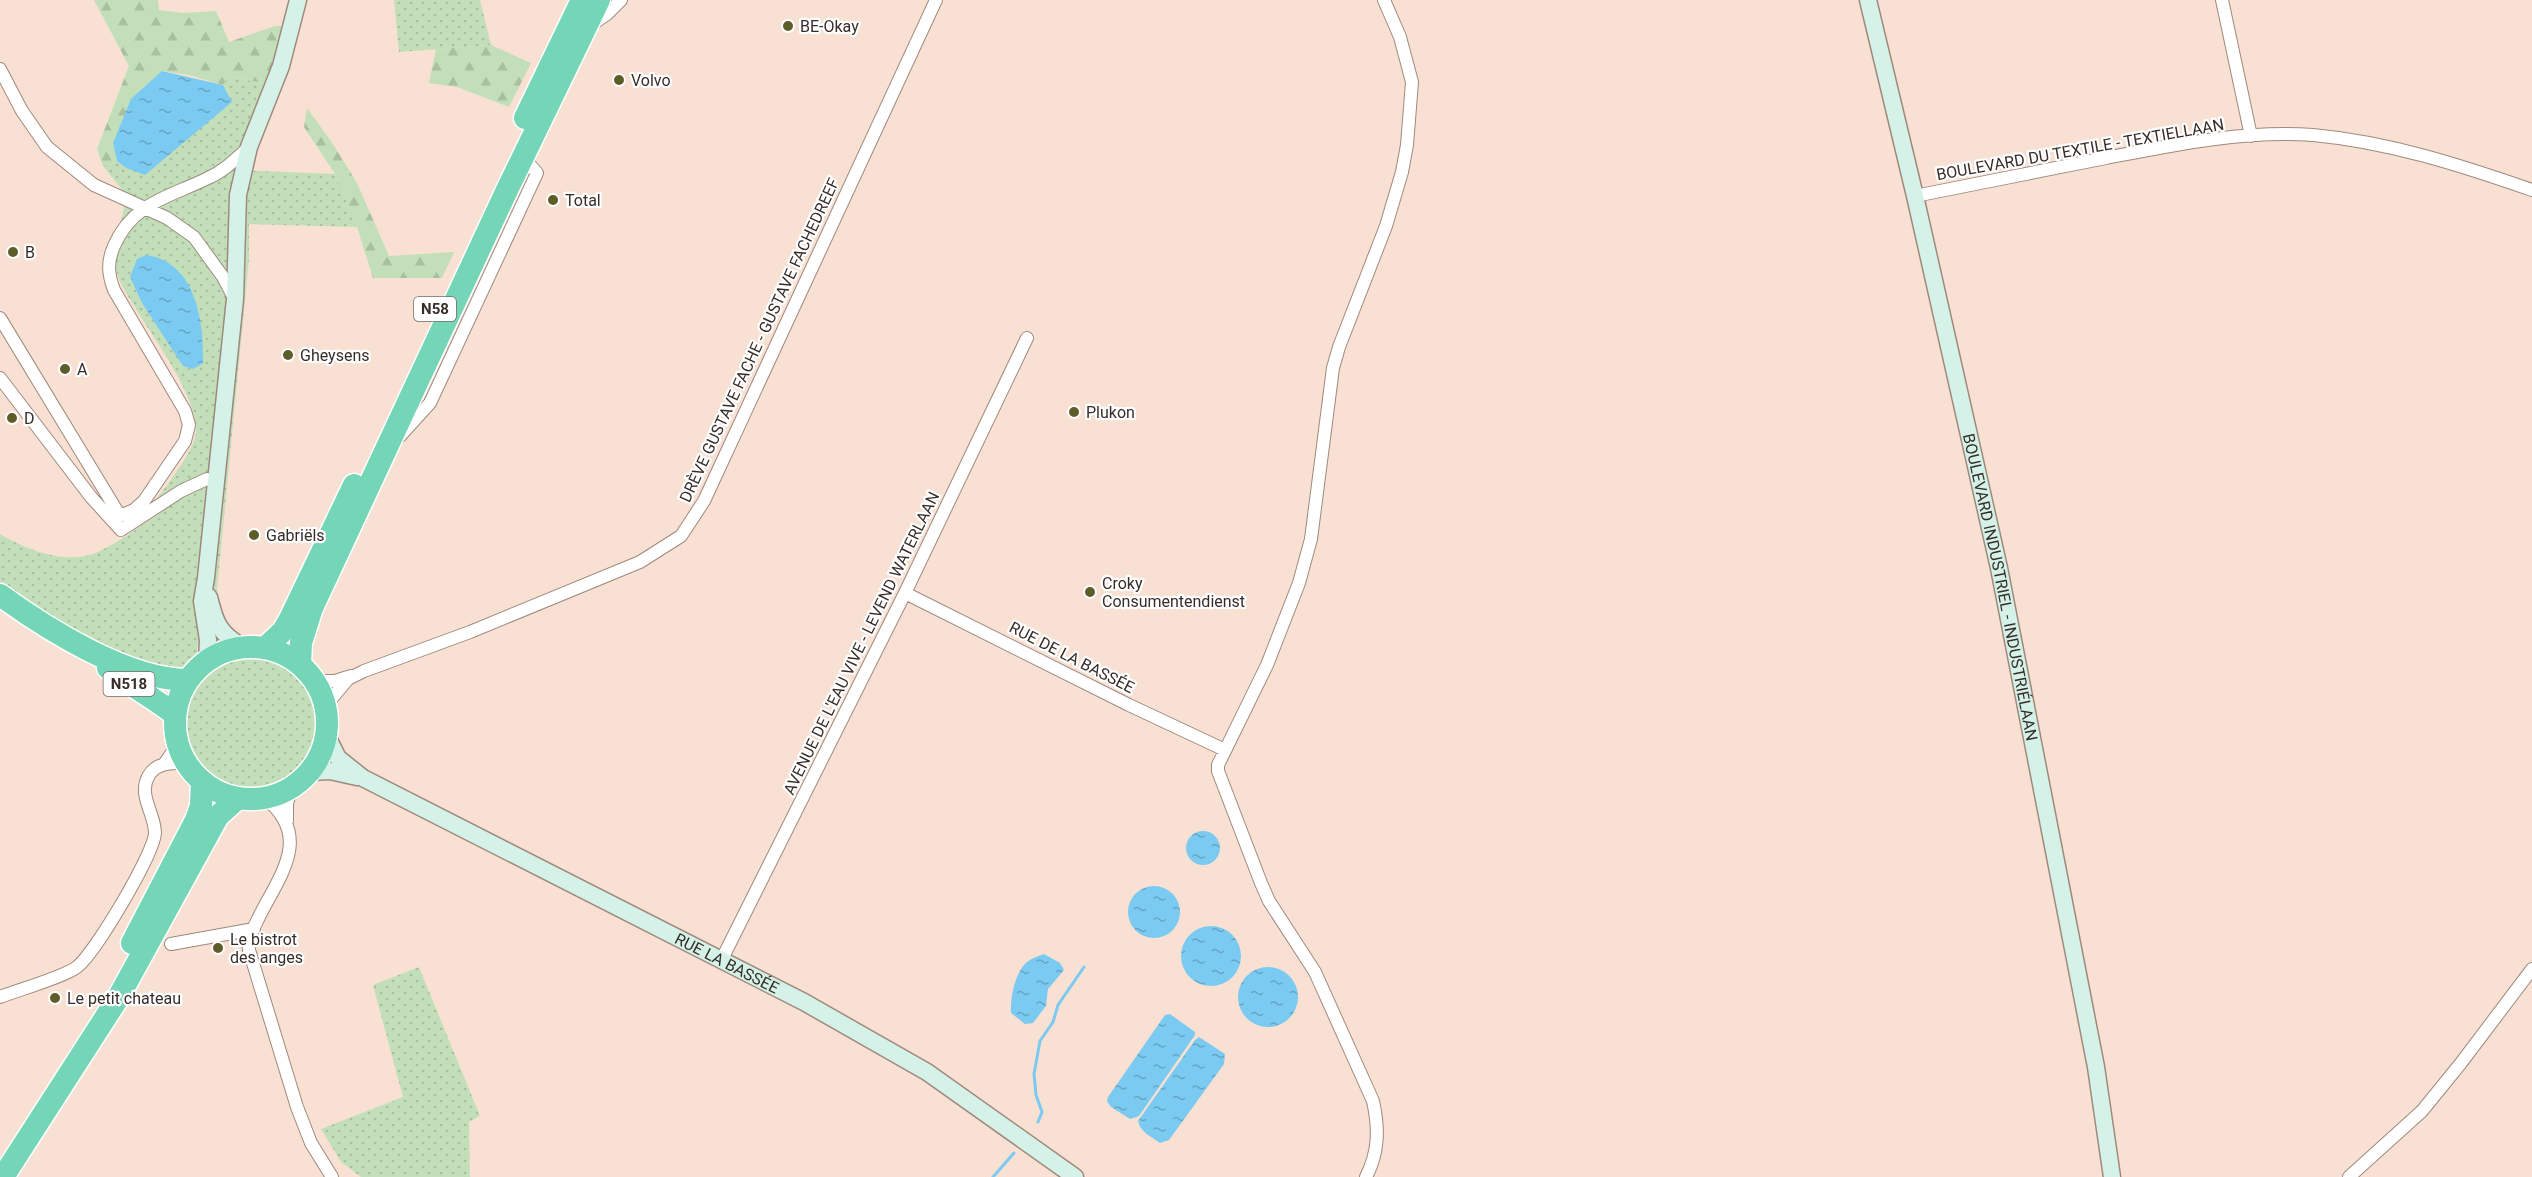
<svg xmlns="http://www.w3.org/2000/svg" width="2532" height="1177" font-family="Roboto,sans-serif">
<defs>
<pattern id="grass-dots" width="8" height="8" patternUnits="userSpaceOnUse" patternTransform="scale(1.5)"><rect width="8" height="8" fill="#c3dfba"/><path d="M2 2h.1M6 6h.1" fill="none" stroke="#a8c0a0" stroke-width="1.8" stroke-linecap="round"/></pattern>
<pattern id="forest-firs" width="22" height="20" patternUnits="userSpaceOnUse" patternTransform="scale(1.5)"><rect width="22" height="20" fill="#c3dfba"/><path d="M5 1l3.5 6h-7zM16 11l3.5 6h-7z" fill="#a8c0a0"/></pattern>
<pattern id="water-ripples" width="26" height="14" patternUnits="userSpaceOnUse" patternTransform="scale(1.5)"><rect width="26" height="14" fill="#7bcaf1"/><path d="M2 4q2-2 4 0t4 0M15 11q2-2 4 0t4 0" fill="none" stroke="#66a4c3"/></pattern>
</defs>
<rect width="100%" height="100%" fill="#f8e0d3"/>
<path fill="url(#grass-dots)" d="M 394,0 L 480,0 L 491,45 L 399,52 Z
M 227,76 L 267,84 L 238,170 L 335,174 L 357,227 L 249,224 L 249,259 L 217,590 L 220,611 L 228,628 L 199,636 L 196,657 L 182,670 L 147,667 L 57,620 L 0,582 L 0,534 C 27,550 67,566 98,552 C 118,543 138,527 157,515 L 154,503 C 168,483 185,463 194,441 C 207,408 153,338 136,309 C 127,294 115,278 115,259 C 114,241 123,215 127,196 L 103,166 L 117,161 L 126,168 L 231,102 L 223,85 Z
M187 723a65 65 0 1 1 130 0a65 65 0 1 1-130 0Z
M 419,967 L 480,1116 L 469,1122 L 470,1177 L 361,1177 L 341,1162 L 321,1129 L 403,1097 L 373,985 Z"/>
<path fill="url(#forest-firs)" d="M 94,0 L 158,0 L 159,10 L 183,13 L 216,11 L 229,42 L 275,26 L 283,26 L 267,84 L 228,76 L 223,85 L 189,75 L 162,71 L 113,143 L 117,161 L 103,166 L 97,149 L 129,66 Z
M 491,45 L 531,63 L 509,107 L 457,87 L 429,83 L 436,49 Z
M 307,108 L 333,144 L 357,183 L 389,256 L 454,252 L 442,278 L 373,278 L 357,227 L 335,174 L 304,127 Z"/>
<path fill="url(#water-ripples)" d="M 162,71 L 223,85 L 232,102 L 145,175 L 126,168 L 117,161 L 113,143 L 131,99 Z
M 146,255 C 196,262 204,321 203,363 L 193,369 L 183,366 L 142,303 L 130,277 L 137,259 Z
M1186 848a17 17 0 1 1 34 0a17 17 0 1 1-34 0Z
M1128 912a26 26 0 1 1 52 0a26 26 0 1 1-52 0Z
M1181 956a30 30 0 1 1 60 0a30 30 0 1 1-60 0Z
M 1044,954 L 1060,963 L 1064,970 L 1048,989 L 1046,1006 L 1033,1023 L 1025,1024 L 1011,1013 C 1010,998 1015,972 1027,962 C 1032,958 1039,956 1044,954 Z
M1238 997a30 30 0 1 1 60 0a30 30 0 1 1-60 0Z
M 1170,1014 L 1195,1032 L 1195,1035 L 1139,1116 L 1130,1119 L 1111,1107 L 1107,1101 L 1108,1097 L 1165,1015 Z
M 1199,1037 L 1225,1054 L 1224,1064 L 1169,1140 L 1160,1143 C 1152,1137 1140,1132 1138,1121 L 1195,1040 Z"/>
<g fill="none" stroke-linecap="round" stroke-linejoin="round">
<path stroke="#7bcaf1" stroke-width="3" d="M 1038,1122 L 1042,1112 L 1036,1095 L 1034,1074 L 1040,1041 L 1053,1022 L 1058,1005 L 1084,967
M 993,1177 L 1014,1153"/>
<g stroke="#9f897d" stroke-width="14">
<path id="street" d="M 2222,0 L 2251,136
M 591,25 L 607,14 L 621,0
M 0,69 L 22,111 L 47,147 L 94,185 L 167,218 L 194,237 L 223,277 L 234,298
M 1915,196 C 1979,183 2042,171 2106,158 C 2173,145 2244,130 2313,135 C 2389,142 2460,165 2532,190
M 0,318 L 120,516 L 134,510 L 144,501 L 185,441 L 189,425 L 185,411 L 114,290 C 108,274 107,262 114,246 C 133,202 170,197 208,178 C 224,171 236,159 249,147
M 0,378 L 91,497 L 121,530 L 181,491 L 207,479 L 215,481
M 400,436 L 430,403 L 537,173 L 523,157
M 905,593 L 1129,705 L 1225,750
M 315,681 L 335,681 L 351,676
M 326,705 L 348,679 L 364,671 L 470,632 L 640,562 L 681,536 L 704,501 L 936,0
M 165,763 L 178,744
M 265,798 C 314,837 279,876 258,919 C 253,929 248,939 249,950 L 297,1107 L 311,1143 L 332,1177
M 287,821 L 287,804 L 291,789
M 171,944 L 254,929
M 721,961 L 905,593 L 1027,338
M 0,997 C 18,990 64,977 77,967 C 95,953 154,854 155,833 C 155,813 137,795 149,775 C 157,762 173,763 186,763
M 1366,1177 C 1379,1152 1379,1128 1373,1101 L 1315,972 L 1269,901 L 1261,883 L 1218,771 L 1218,765 L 1267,665 L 1299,583 L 1311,539 L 1333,368 L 1339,347 L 1386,226 L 1402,172 L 1407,145 L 1412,82 L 1400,37 L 1384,0
M 2349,1177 L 2422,1111 L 2461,1063 L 2532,969"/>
</g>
<g stroke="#9f897d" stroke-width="19">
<g id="secondary">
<path id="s1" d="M 1868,0 L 1915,196 L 1999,568 L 2096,1067 L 2112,1177"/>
<path d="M 209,597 C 215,622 219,634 243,647"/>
<path d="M 207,661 L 208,640 L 202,601 L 206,578 L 235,299 L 238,195 L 249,147 L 281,66 L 298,0"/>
<path id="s2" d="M 327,736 L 338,758 L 363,778 L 804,1002 L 927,1072 L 1075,1177"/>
<path d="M 310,772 L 330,771 L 357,777"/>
</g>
</g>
<g stroke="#fff" stroke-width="25">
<path id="highway" d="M 525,118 L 582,0
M 0,595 C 48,630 128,680 188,680
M175 723a76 76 0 1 1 152 0a76 76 0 1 1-152 0Z
M 265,648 L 283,631 L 290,619 L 354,485
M 300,664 L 301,643 L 312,608 L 507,190 L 599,0
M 108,668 C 129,686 154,697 175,715
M 132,943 L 196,820 L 201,806 L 202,781
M 3,1177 L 118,998 L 218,816 L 238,798"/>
</g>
<use href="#street" stroke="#fff" stroke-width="12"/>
<use href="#secondary" stroke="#d5f2e9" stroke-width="16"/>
<use href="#highway" stroke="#74d5b7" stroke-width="22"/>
</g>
<g fill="#5e5d2a" stroke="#fff" stroke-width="2">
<circle cx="788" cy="26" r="6"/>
<circle cx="619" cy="80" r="6"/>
<circle cx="553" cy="200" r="6"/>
<circle cx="13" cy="252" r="6"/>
<circle cx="288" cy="355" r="6"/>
<circle cx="65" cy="369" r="6"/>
<circle cx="1074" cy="412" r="6"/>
<circle cx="12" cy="418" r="6"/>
<circle cx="254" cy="535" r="6"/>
<circle cx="1090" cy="592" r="6"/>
<circle cx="218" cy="948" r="6"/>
<circle cx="55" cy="998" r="6"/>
</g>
<g text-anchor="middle" stroke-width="4.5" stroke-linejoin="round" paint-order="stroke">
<g fill="#fff" stroke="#726c68" stroke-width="1.5">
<rect x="414" y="297" width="42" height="24" rx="4.5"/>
<rect x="103.5" y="672" width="51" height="24" rx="4.5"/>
</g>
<g font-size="15" font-weight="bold" fill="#362d28">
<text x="435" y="314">N58</text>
<text x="129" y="689">N518</text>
</g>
<g font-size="16" fill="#362d28" stroke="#fff" text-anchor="start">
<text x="800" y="32">BE-Okay</text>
<text x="631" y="86">Volvo</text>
<text x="565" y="206">Total</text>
<text x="25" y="258">B</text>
<text x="300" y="361">Gheysens</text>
<text x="77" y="375">A</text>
<text x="1086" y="418">Plukon</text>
<text x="24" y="424">D</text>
<text x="266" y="541">Gabriëls</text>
<text x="1102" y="589">Croky<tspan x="1102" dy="18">Consumentendienst</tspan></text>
<text x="230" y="945">Le bistrot<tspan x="230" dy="18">des anges</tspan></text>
<text x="67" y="1004">Le petit chateau</text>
</g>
<g font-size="16" fill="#362d28" stroke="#fff">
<text transform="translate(2080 149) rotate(-10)" y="6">BOULEVARD DU TEXTILE - TEXTIELLAAN</text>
<text transform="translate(759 340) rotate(-65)" y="6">DRÈVE GUSTAVE FACHE - GUSTAVE FACHEDREEF</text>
<text dy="6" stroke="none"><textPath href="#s1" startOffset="602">BOULEVARD INDUSTRIEL - INDUSTRIÉLAAN</textPath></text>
<text transform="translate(861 643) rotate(-64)" y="6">AVENUE DE L'EAU VIVE - LEVEND WATERLAAN</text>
<text transform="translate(1072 657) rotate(27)" y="6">RUE DE LA BASSÉE</text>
<text dy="6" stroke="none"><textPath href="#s2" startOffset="465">RUE LA BASSÉE</textPath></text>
</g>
</g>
</svg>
